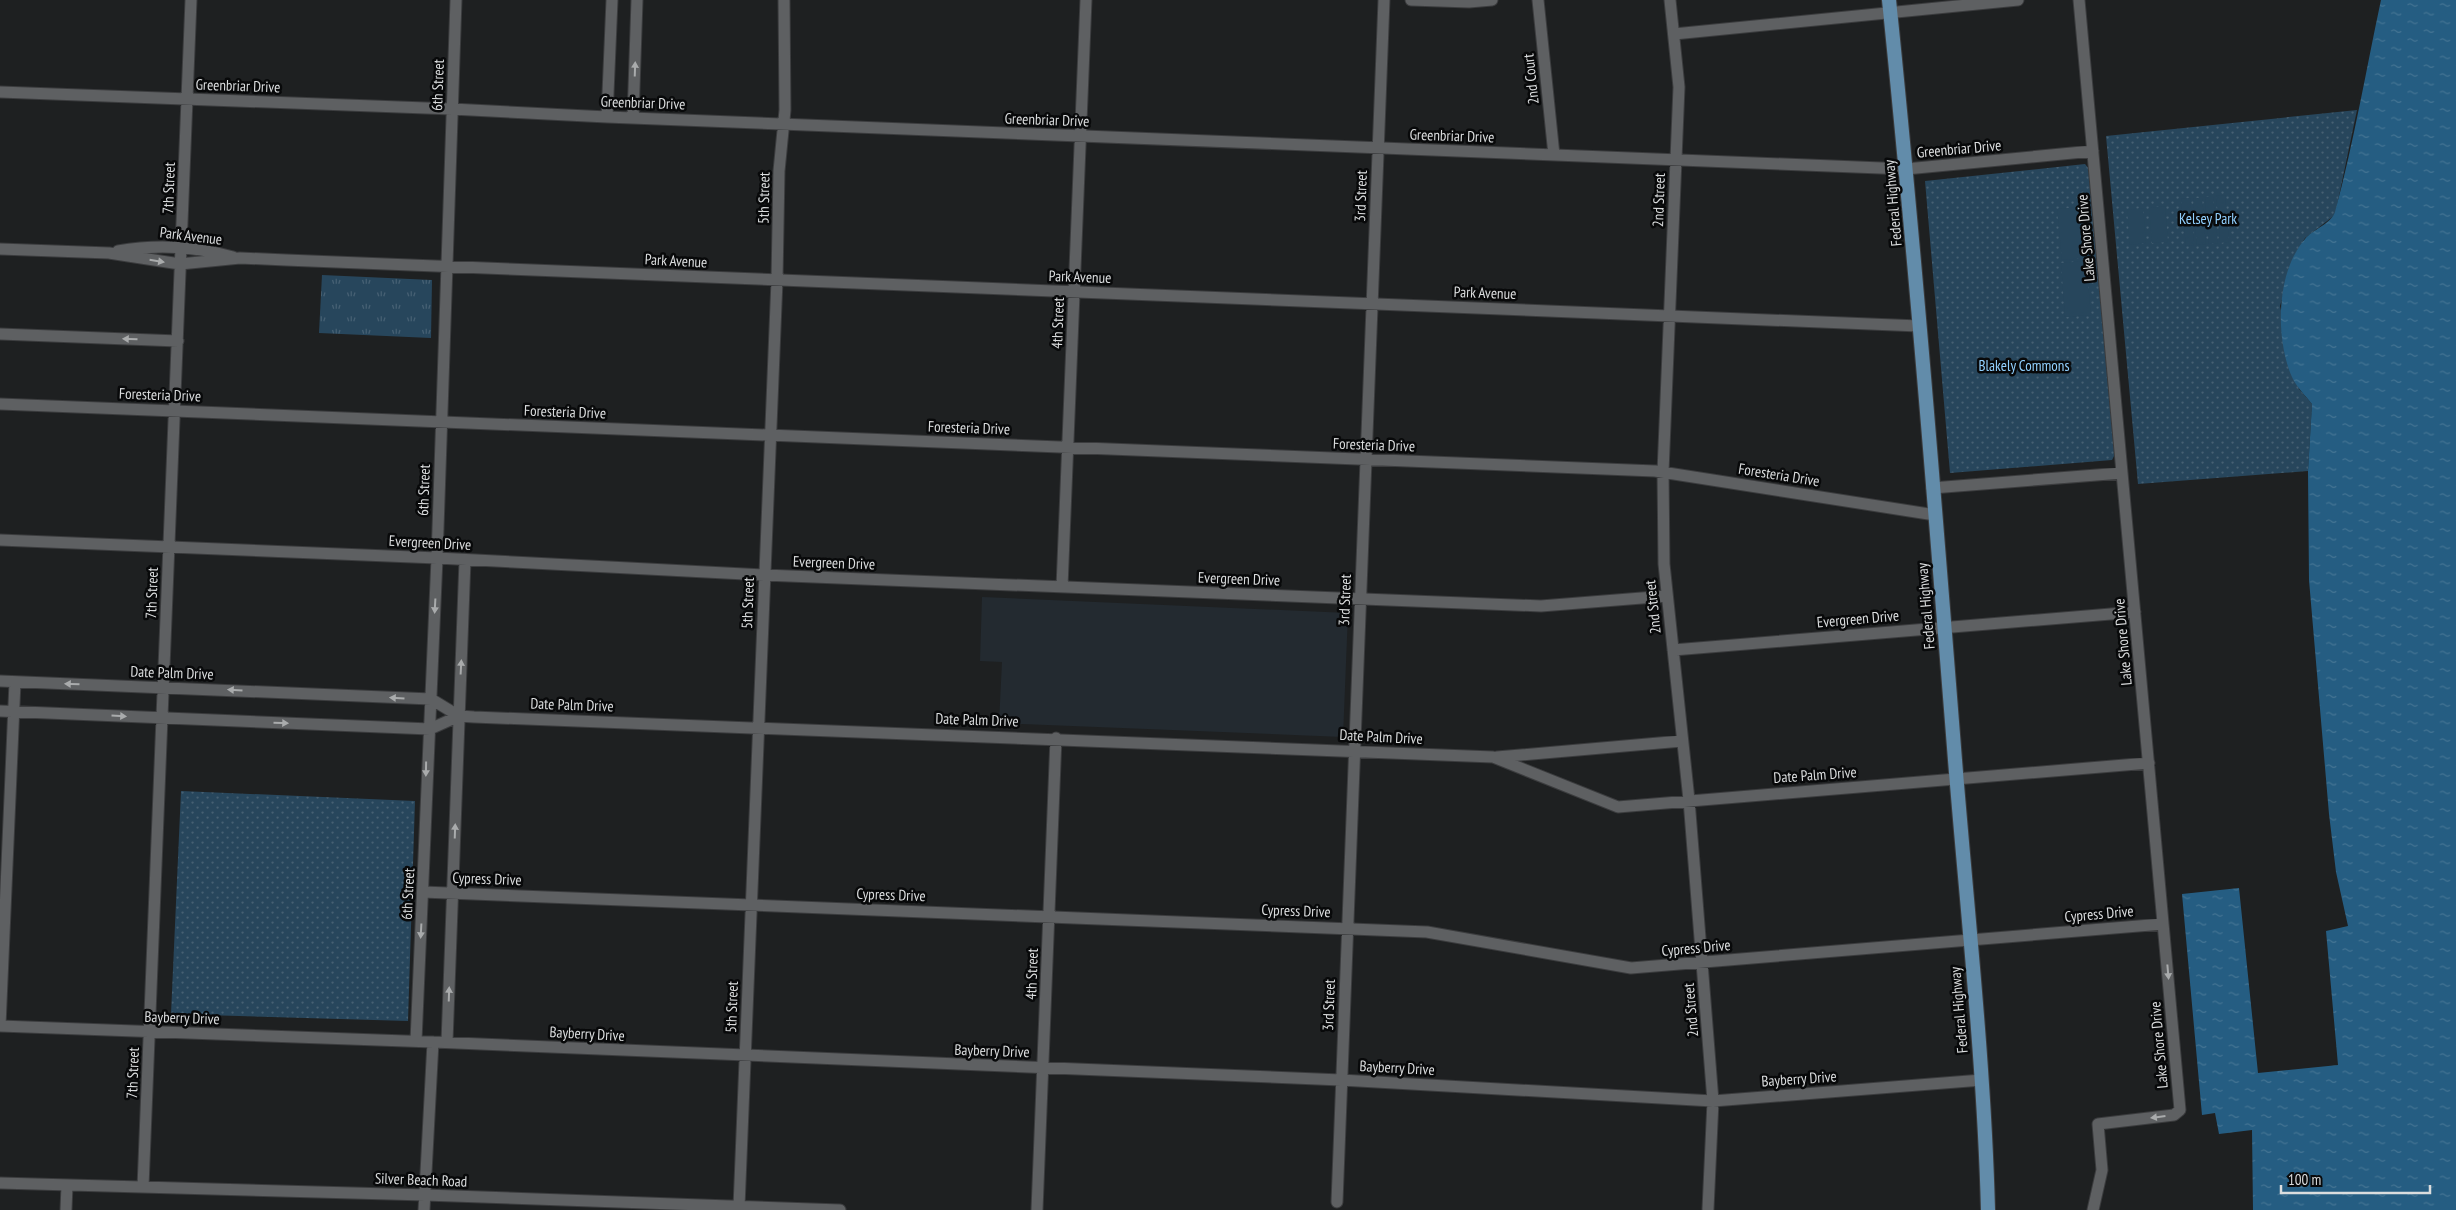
<svg xmlns="http://www.w3.org/2000/svg" width="2456" height="1210" font-family="'PT Sans Narrow',sans-serif">
<defs>
<pattern id="grass-tufts" width="24" height="20" patternUnits="userSpaceOnUse" patternTransform="scale(1.25)"><rect width="24" height="20" fill="#27465c"/><path d="M3 7l-1-3M5 7V3M7 7l1-3M15 17l-1-3M17 17v-4M19 17l1-3" fill="none" stroke="#466073"/></pattern>
<pattern id="park-dots" width="8" height="8" patternUnits="userSpaceOnUse" patternTransform="scale(1.25)"><rect width="8" height="8" fill="#27465c"/><path d="M2 2h.1M6 6h.1" fill="none" stroke="#466073" stroke-width="1.8" stroke-linecap="round"/></pattern>
<pattern id="water-ripples" width="26" height="14" patternUnits="userSpaceOnUse" patternTransform="scale(1.25)"><rect width="26" height="14" fill="#255d82"/><path d="M2 4q2-2 4 0t4 0M15 11q2-2 4 0t4 0" fill="none" stroke="#447493"/></pattern>
</defs>
<rect width="100%" height="100%" fill="#1e2021"/>
<path fill="#232a30" d="M 982,597 L 1348,613 L 1343,737 L 999,723 L 1002,662 L 980,661 Z"/>
<path fill="url(#grass-tufts)" d="M 322,275 L 432,280 L 431,338 L 319,333 Z"/>
<path fill="url(#park-dots)" d="M 2357,110 L 2335,215 L 2305,238 L 2295,254 L 2280,306 L 2299,389 L 2312,404 L 2308,471 L 2138,484 L 2106,136 Z
M 2085,164 L 2090,170 L 2115,454 L 2112,460 L 1950,473 L 1925,181 Z
M 181,791 L 415,801 L 408,1021 L 171,1014 Z"/>
<path fill="#27465c" d="M 2225,195 L 2227,215 L 2218,216 L 2216,196 Z
M 2205,197 L 2213,197 L 2215,216 L 2206,217 Z
M 2190,198 L 2192,218 L 2183,219 L 2181,199 Z
M 2193,198 L 2202,198 L 2204,217 L 2195,218 Z
M 2165,206 L 2168,242 L 2152,243 L 2149,208 Z
M 2081,207 L 2085,258 L 2062,260 L 2057,209 Z
M 2143,208 L 2146,243 L 2130,245 L 2127,210 Z
M 2228,222 L 2229,242 L 2220,243 L 2219,223 Z
M 2216,223 L 2218,243 L 2209,244 L 2207,224 Z
M 2204,224 L 2206,244 L 2197,245 L 2195,225 Z
M 2193,225 L 2194,245 L 2186,246 L 2184,226 Z
M 2086,261 L 2091,315 L 2065,317 L 2061,263 Z"/>
<path fill="url(#water-ripples)" d="M 2381,0 L 2456,0 L 2456,1210 L 2253,1210 L 2252,1130 L 2219,1134 L 2215,1113 L 2202,1115 L 2182,894 L 2239,888 L 2258,1073 L 2338,1065 L 2326,931 L 2348,926 L 2336,872 L 2329,814 L 2309,580 L 2308,471 L 2312,404 C 2305,395 2297,388 2292,377 C 2275,338 2276,272 2305,239 C 2312,230 2332,223 2335,212 C 2354,142 2366,70 2381,0 Z"/>
<g fill="none" stroke-linecap="round" stroke-linejoin="round">
<g stroke="#3b3c3e" stroke-width="13">
<path id="minor" d="M 1411,0 L 1469,2 L 1492,0
M 1538,0 L 1554,155
M 1670,0 L 1679,87 L 1663,472 L 1664,564 L 1689,800 L 1713,1101 L 1708,1209
M 2079,0 L 2180,1110 L 2174,1115 L 2098,1124 L 2102,1170 L 2093,1210
M 1674,34 L 2018,0
M 0,92 L 452,109 L 607,117 L 1906,169 L 2093,151
M 607,117 L 612,0
M 633,118 L 637,0
M 0,249 L 109,253 L 180,264 L 240,258 L 286,260 L 1919,326
M 118,251 C 158,244 194,246 233,257
M 0,334 L 178,341
M 0,404 L 1655,471 L 1935,515
M 1932,488 L 2122,473
M 0,540 L 437,558 L 764,575 L 1541,606 L 1667,596
M 1062,587 L 1086,0
M 1673,650 L 2135,612
M 0,681 L 431,699 L 459,716 L 474,717 L 1493,757 L 1618,807 L 2149,763
M 0,711 L 430,729 L 459,716
M 1497,757 L 1682,741
M 423,892 L 1427,932 L 1631,968 L 2163,924
M 0,1026 L 433,1042 L 1341,1080 L 1713,1101 L 1982,1080
M 0,1026 L 15,682
M 416,1041 L 437,558 L 456,0
M 447,1042 L 465,560
M 0,1183 L 425,1195 L 840,1210
M 143,1187 L 191,0
M 1337,1202 L 1384,0
M 739,1207 L 777,280 L 779,171 L 785,110 L 784,0
M 66,1210 L 67,1185
M 424,1210 L 433,1042
M 1037,1210 L 1056,738"/>
</g>
<g stroke="#3b3c3e" stroke-width="16">
<path id="major" d="M 1889,0 C 1915,253 1935,506 1955,760 C 1967,910 1984,1060 1988,1210"/>
</g>
<use href="#minor" stroke="#5e6062" stroke-width="11"/>
<use href="#major" stroke="#628caa" stroke-width="14"/>
</g>
<defs><path id="oneway-solid" d="M-6-.8H1V-3.2L6.5 0L1 3.2V.8H-6Z" transform="scale(1.25)"/></defs>
<g fill="#a9abac">
<use href="#oneway-solid" transform="translate(635 69) rotate(-88)"/>
<use href="#oneway-solid" transform="translate(157 261) rotate(9)"/>
<use href="#oneway-solid" transform="translate(130 339) rotate(-178)"/>
<use href="#oneway-solid" transform="translate(435 606) rotate(93)"/>
<use href="#oneway-solid" transform="translate(461 667) rotate(-87)"/>
<use href="#oneway-solid" transform="translate(72 684) rotate(-178)"/>
<use href="#oneway-solid" transform="translate(235 690) rotate(-177)"/>
<use href="#oneway-solid" transform="translate(397 698) rotate(-177)"/>
<use href="#oneway-solid" transform="translate(119 716) rotate(3)"/>
<use href="#oneway-solid" transform="translate(281 723) rotate(2)"/>
<use href="#oneway-solid" transform="translate(426 769) rotate(91)"/>
<use href="#oneway-solid" transform="translate(455 831) rotate(-88)"/>
<use href="#oneway-solid" transform="translate(421 931) rotate(93)"/>
<use href="#oneway-solid" transform="translate(2168 972) rotate(85)"/>
<use href="#oneway-solid" transform="translate(449 994) rotate(-88)"/>
<use href="#oneway-solid" transform="translate(2158 1117) rotate(173)"/>
</g>
<g text-anchor="middle" stroke-width="5" stroke-linejoin="round" paint-order="stroke">
<g font-size="15" fill="#dbddde" stroke="#08090a">
<text transform="translate(1531 79) rotate(-96)" y="5">2nd Court</text>
<text transform="translate(438 85) rotate(-88)" y="5">6th Street</text>
<text transform="translate(238 86) rotate(2)" y="5">Greenbriar Drive</text>
<text transform="translate(643 103) rotate(2)" y="5">Greenbriar Drive</text>
<text transform="translate(1047 120) rotate(2)" y="5">Greenbriar Drive</text>
<text transform="translate(1452 136) rotate(2)" y="5">Greenbriar Drive</text>
<text transform="translate(1959 149) rotate(-5)" y="5">Greenbriar Drive</text>
<text transform="translate(169 188) rotate(-88)" y="5">7th Street</text>
<text transform="translate(1361 196) rotate(-88)" y="5">3rd Street</text>
<text transform="translate(764 198) rotate(-89)" y="5">5th Street</text>
<text transform="translate(1659 200) rotate(-88)" y="5">2nd Street</text>
<text transform="translate(1893 203) rotate(-95)" y="5">Federal Highway</text>
<text transform="translate(191 236) rotate(7)" y="5">Park Avenue</text>
<text transform="translate(2086 238) rotate(-95)" y="5">Lake Shore Drive</text>
<text transform="translate(676 261) rotate(3)" y="5">Park Avenue</text>
<text transform="translate(1080 277) rotate(2)" y="5">Park Avenue</text>
<text transform="translate(1485 293) rotate(2)" y="5">Park Avenue</text>
<text transform="translate(1058 323) rotate(-88)" y="5">4th Street</text>
<text transform="translate(160 395) rotate(2)" y="5">Foresteria Drive</text>
<text transform="translate(565 412) rotate(2)" y="5">Foresteria Drive</text>
<text transform="translate(969 428) rotate(2)" y="5">Foresteria Drive</text>
<text transform="translate(1374 445) rotate(2)" y="5">Foresteria Drive</text>
<text transform="translate(1779 475) rotate(9)" y="5">Foresteria Drive</text>
<text transform="translate(424 490) rotate(-88)" y="5">6th Street</text>
<text transform="translate(430 543) rotate(3)" y="5">Evergreen Drive</text>
<text transform="translate(834 563) rotate(2)" y="5">Evergreen Drive</text>
<text transform="translate(1239 579) rotate(2)" y="5">Evergreen Drive</text>
<text transform="translate(152 593) rotate(-88)" y="5">7th Street</text>
<text transform="translate(1345 600) rotate(-88)" y="5">3rd Street</text>
<text transform="translate(748 603) rotate(-88)" y="5">5th Street</text>
<text transform="translate(1926 606) rotate(-95)" y="5">Federal Highway</text>
<text transform="translate(1653 607) rotate(-96)" y="5">2nd Street</text>
<text transform="translate(1858 619) rotate(-5)" y="5">Evergreen Drive</text>
<text transform="translate(2123 642) rotate(-95)" y="5">Lake Shore Drive</text>
<text transform="translate(172 673) rotate(2)" y="5">Date Palm Drive</text>
<text transform="translate(572 705) rotate(2)" y="5">Date Palm Drive</text>
<text transform="translate(977 720) rotate(2)" y="5">Date Palm Drive</text>
<text transform="translate(1381 737) rotate(3)" y="5">Date Palm Drive</text>
<text transform="translate(1815 775) rotate(-4)" y="5">Date Palm Drive</text>
<text transform="translate(487 879) rotate(2)" y="5">Cypress Drive</text>
<text transform="translate(408 894) rotate(-87)" y="5">6th Street</text>
<text transform="translate(891 895) rotate(2)" y="5">Cypress Drive</text>
<text transform="translate(1296 911) rotate(2)" y="5">Cypress Drive</text>
<text transform="translate(2099 914) rotate(-5)" y="5">Cypress Drive</text>
<text transform="translate(1696 948) rotate(-5)" y="5">Cypress Drive</text>
<text transform="translate(1032 974) rotate(-88)" y="5">4th Street</text>
<text transform="translate(1329 1005) rotate(-88)" y="5">3rd Street</text>
<text transform="translate(732 1007) rotate(-88)" y="5">5th Street</text>
<text transform="translate(1691 1010) rotate(-95)" y="5">2nd Street</text>
<text transform="translate(1959 1010) rotate(-95)" y="5">Federal Highway</text>
<text transform="translate(182 1018) rotate(2)" y="5">Bayberry Drive</text>
<text transform="translate(587 1034) rotate(3)" y="5">Bayberry Drive</text>
<text transform="translate(2159 1045) rotate(-95)" y="5">Lake Shore Drive</text>
<text transform="translate(992 1051) rotate(2)" y="5">Bayberry Drive</text>
<text transform="translate(1397 1068) rotate(3)" y="5">Bayberry Drive</text>
<text transform="translate(133 1073) rotate(-88)" y="5">7th Street</text>
<text transform="translate(1799 1079) rotate(-4)" y="5">Bayberry Drive</text>
<text transform="translate(421 1180) rotate(2)" y="5">Silver Beach Road</text>
</g>
<g font-size="15" fill="#91d0fe" stroke="#08090a">
<text x="2208" y="224">Kelsey Park</text>
<text x="2024" y="371">Blakely Commons</text>
</g>
</g>
<path d="M2281 1185v8h149v-8" fill="none" stroke="#dbddde" stroke-width="2.5"/>
<text x="2288" y="1185" font-size="15" fill="#dbddde" stroke="#08090a" stroke-width="4" paint-order="stroke">100 m</text>
</svg>
